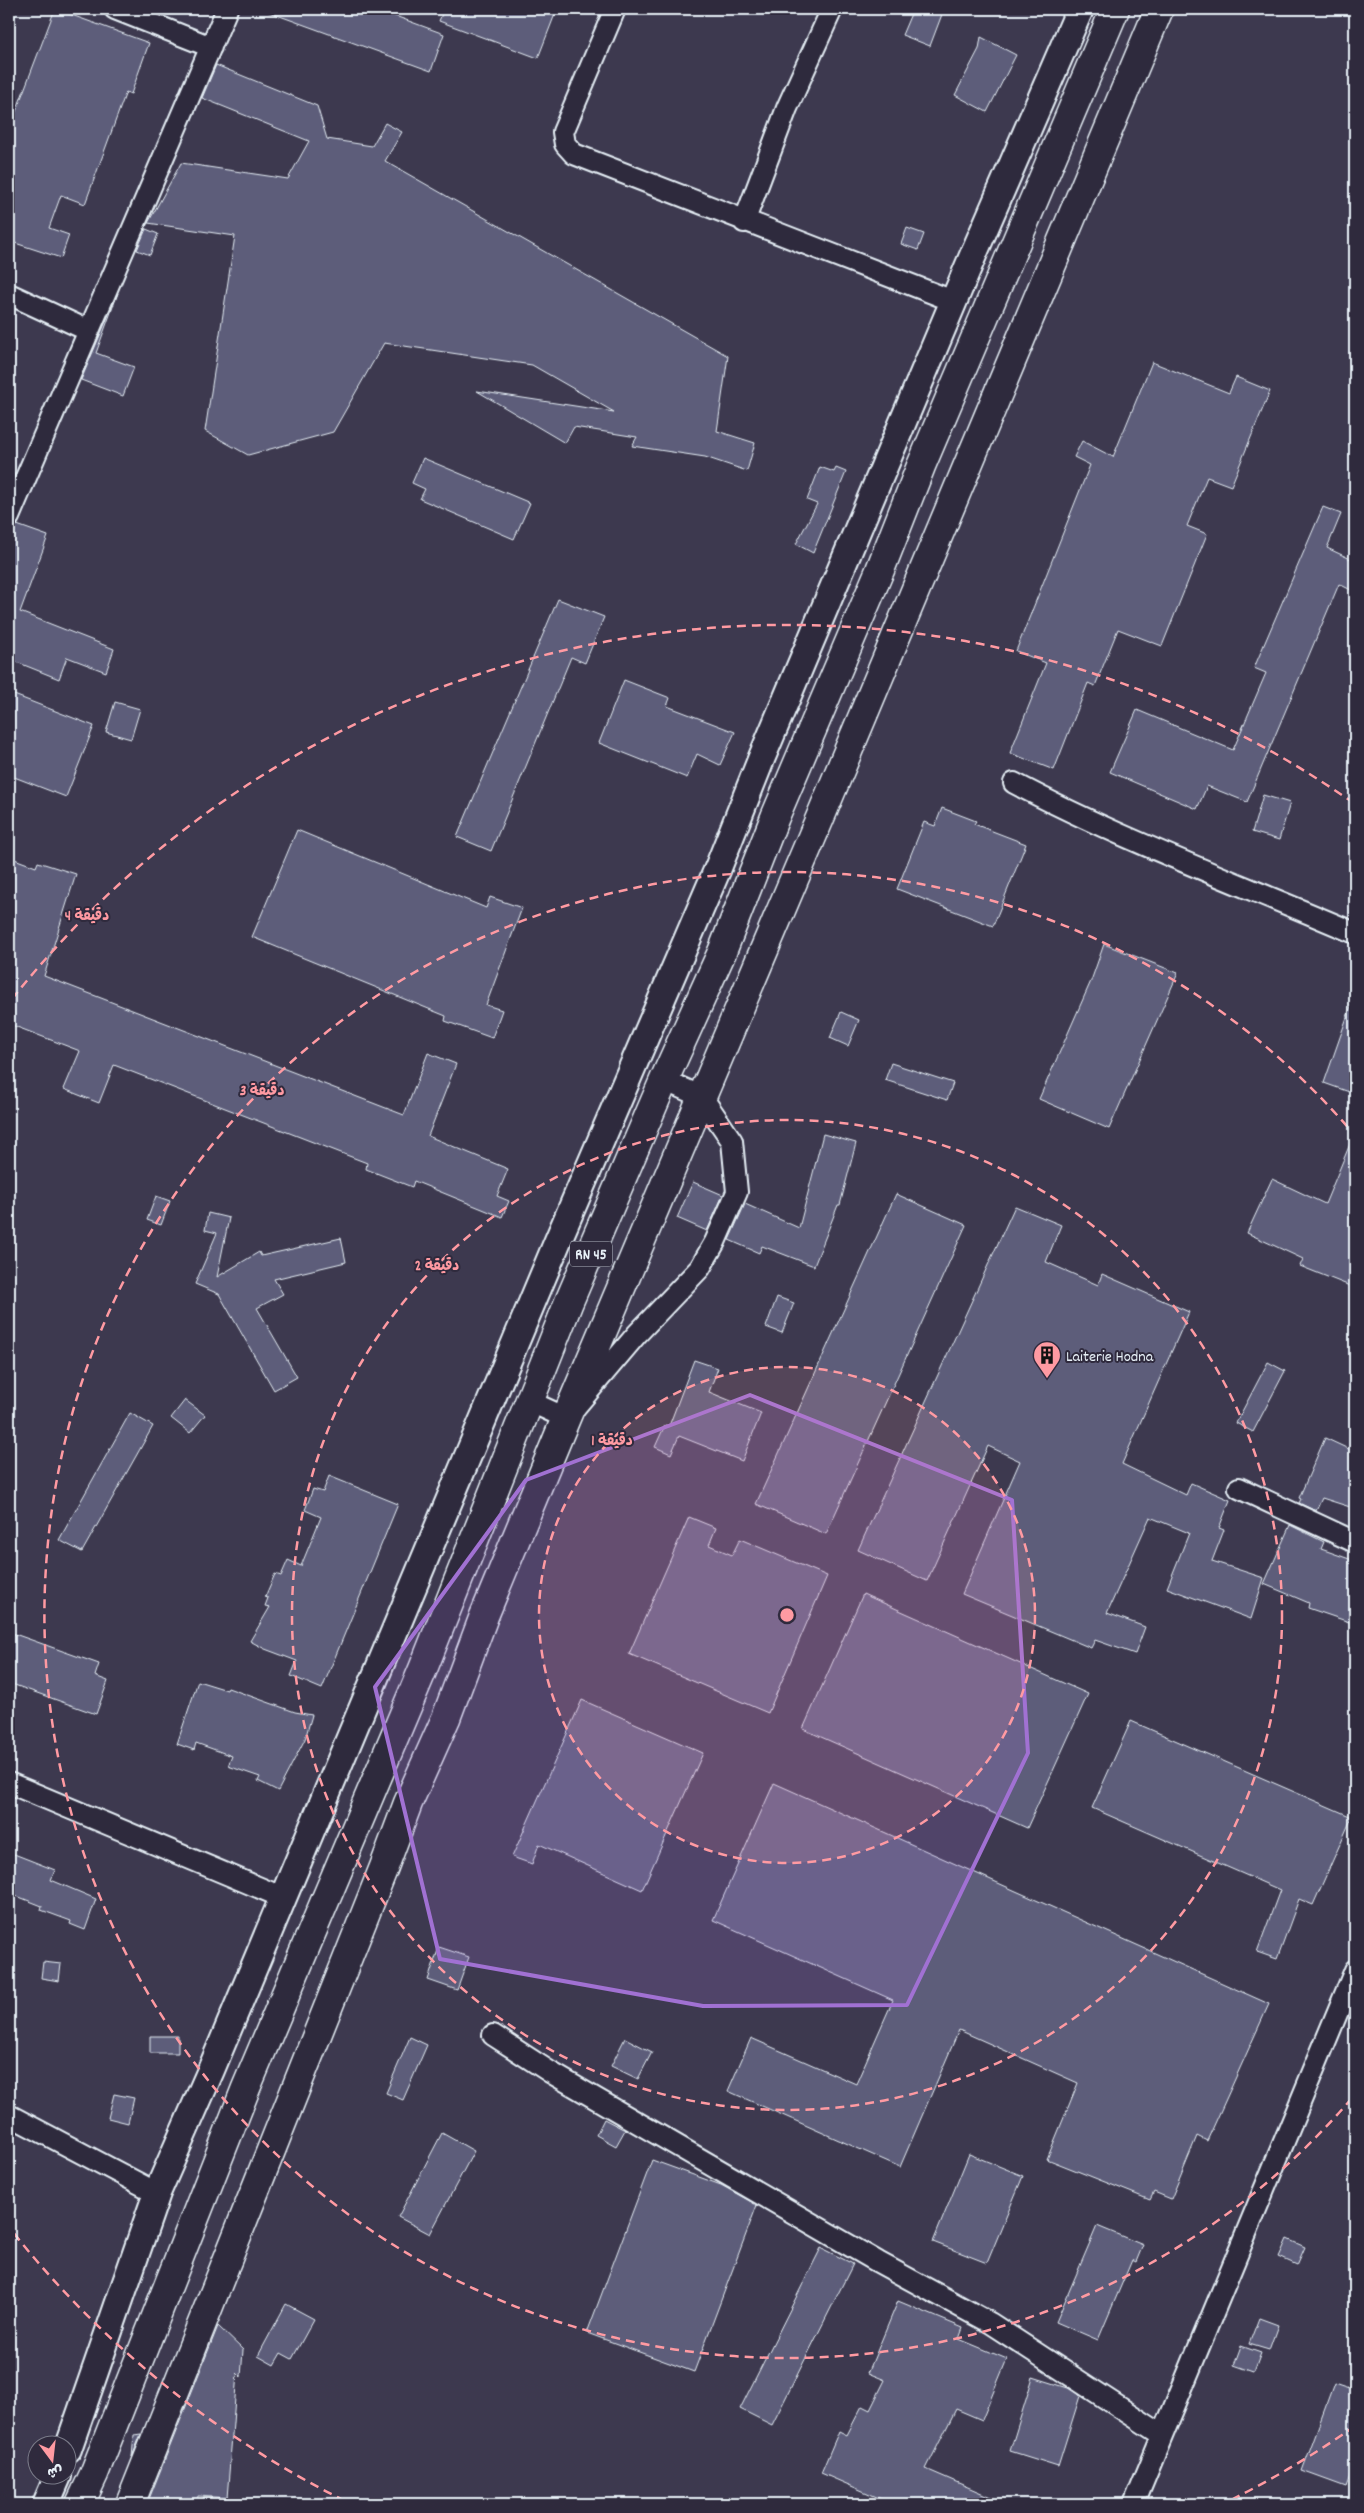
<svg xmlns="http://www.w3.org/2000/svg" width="1364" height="2513" font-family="Dekko,'Playpen Sans Arabic',sans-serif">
<rect width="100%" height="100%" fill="#3d394f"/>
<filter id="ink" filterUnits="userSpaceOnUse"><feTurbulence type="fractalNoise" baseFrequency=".02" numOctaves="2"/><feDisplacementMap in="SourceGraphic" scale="10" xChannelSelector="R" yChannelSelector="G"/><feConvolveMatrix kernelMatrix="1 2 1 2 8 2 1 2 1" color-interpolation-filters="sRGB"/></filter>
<g filter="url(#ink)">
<path fill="#5d5d7a" stroke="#e8f1f8" d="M 55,9 L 149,43 L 131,94 L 126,92 L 85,204 L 61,195 L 49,228 L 69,235 L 61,258 L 9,241 L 9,112 L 15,114 Z
M 266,9 L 376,9 L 444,34 L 431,71 L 266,11 Z
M 444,9 L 557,9 L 538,58 L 439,21 Z
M 913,9 L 944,9 L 930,46 L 902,35 Z
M 981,37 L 1016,55 L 987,112 L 955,95 L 979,49 Z
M 216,65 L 317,106 L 327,139 L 372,146 L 385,123 L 402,132 L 385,161 L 728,356 L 717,431 L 755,443 L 747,471 L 705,457 L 632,446 L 637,437 L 574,427 L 565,443 L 477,391 L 614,412 L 532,365 L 384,343 L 333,432 L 248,455 L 205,431 L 235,236 L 148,223 L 181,163 L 288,179 L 309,141 L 202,98 Z
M 907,228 L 924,234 L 918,250 L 901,244 Z
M 146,229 L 158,234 L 150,255 L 137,250 Z
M 118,293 L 96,353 L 134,367 L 123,396 L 81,380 Z
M 1152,362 L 1229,393 L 1236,377 L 1270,391 L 1231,486 L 1207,477 L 1187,526 L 1207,534 L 1162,646 L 1118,629 L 1095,686 L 1088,683 L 1054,770 L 1010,753 L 1046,663 L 1016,651 L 1090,465 L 1074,457 L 1082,441 L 1113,457 Z
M 423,458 L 530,503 L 514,539 L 420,499 L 425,489 L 412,483 Z
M 820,467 L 834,472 L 836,468 L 846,472 L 813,553 L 796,544 L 817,504 L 807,500 Z
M 1323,507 L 1341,514 L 1327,548 L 1355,561 L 1355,592 L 1339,584 L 1247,802 L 1207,786 L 1197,809 L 1110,772 L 1137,710 L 1233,750 L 1266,673 L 1254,668 Z
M 17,525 L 48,536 L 20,612 L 114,649 L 106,672 L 67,657 L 59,679 L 9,659 L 9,529 Z
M 558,599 L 604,617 L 585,663 L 571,657 L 491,851 L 457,837 Z
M 624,680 L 670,698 L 667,706 L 735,732 L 720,765 L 697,754 L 687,778 L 599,743 Z
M 9,693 L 94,726 L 66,797 L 9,775 Z
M 115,702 L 140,709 L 131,739 L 106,732 Z
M 1263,795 L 1290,803 L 1279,840 L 1252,832 Z
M 942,808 L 976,821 L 974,824 L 1026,844 L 993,926 L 897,889 L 924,822 L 935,826 Z
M 297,830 L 486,908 L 490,897 L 522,908 L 486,1005 L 502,1010 L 492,1038 L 445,1021 L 446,1016 L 252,937 Z
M 9,857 L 36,867 L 38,862 L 76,874 L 44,976 L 404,1115 L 428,1053 L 456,1064 L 428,1136 L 508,1169 L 497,1196 L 509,1201 L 502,1217 L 414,1181 L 412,1187 L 366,1169 L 367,1163 L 114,1065 L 99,1103 L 64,1089 L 80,1051 L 9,1024 Z
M 1104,944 L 1178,973 L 1109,1129 L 1039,1099 L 1091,981 Z
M 1353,1000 L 1355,1001 L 1355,1094 L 1324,1083 Z
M 841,1012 L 859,1020 L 848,1046 L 830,1038 Z
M 891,1063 L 953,1083 L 947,1100 L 885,1080 Z
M 1355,1132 L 1355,1288 L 1300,1266 L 1303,1259 L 1247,1233 L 1272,1179 L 1325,1204 Z
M 823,1134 L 856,1143 L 840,1205 L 838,1205 L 814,1266 L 762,1246 L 759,1253 L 729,1240 L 745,1204 L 799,1228 Z
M 693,1182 L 723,1195 L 707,1231 L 677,1218 Z
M 896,1194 L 966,1225 L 826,1534 L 756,1504 Z
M 156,1196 L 170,1201 L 161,1225 L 147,1220 Z
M 1015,1206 L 1061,1225 L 1046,1262 L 1098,1285 L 1102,1274 L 1189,1312 L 1122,1464 L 1186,1495 L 1191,1483 L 1230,1500 L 1219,1528 L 1224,1530 L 1212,1561 L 1264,1578 L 1251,1619 L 1167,1588 L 1189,1533 L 1150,1517 L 1107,1613 L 1145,1627 L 1135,1654 L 1095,1640 L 1091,1648 L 962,1594 L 1020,1461 L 988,1446 L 927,1581 L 858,1550 Z
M 208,1213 L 229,1218 L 217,1277 L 259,1252 L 261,1256 L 341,1238 L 346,1262 L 274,1279 L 283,1294 L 257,1308 L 297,1377 L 274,1390 L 219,1294 L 195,1284 L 217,1233 L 205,1230 Z
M 777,1297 L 794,1303 L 782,1333 L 766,1327 Z
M 694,1360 L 718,1368 L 709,1392 L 761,1413 L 742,1461 L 679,1436 L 671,1454 L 655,1447 L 665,1425 L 669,1426 Z
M 1268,1362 L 1285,1371 L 1253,1432 L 1236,1423 Z
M 185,1400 L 205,1415 L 190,1433 L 171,1418 Z
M 130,1413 L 153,1426 L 82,1552 L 59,1540 Z
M 1325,1438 L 1355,1452 L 1355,1489 L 1350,1507 L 1322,1498 L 1316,1511 L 1299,1503 L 1301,1499 L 1299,1498 Z
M 329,1476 L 398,1504 L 322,1689 L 291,1676 L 297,1661 L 265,1649 L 250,1641 L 270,1607 L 265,1606 L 268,1598 L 265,1597 L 275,1574 L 281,1576 L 288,1560 L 301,1566 L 321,1517 L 305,1510 L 313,1489 L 323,1492 Z
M 689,1517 L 716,1528 L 709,1545 L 732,1555 L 740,1539 L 827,1576 L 768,1713 L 629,1654 Z
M 1290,1525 L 1324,1542 L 1321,1549 L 1355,1561 L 1355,1624 L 1308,1608 L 1309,1603 L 1264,1584 Z
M 863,1594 L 1088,1694 L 1027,1828 L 803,1729 Z
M 9,1632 L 99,1664 L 95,1676 L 108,1681 L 96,1714 L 9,1683 Z
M 198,1681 L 227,1690 L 228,1688 L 295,1712 L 312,1715 L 305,1739 L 278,1791 L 258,1781 L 260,1777 L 228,1766 L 232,1756 L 196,1743 L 194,1750 L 177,1744 Z
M 582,1700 L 703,1753 L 642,1890 L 539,1844 L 532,1864 L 512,1857 Z
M 1131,1721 L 1352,1817 L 1313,1905 L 1299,1899 L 1277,1959 L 1257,1952 L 1280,1890 L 1092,1808 Z
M 774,1783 L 1269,2004 L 1207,2141 L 1197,2136 L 1171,2199 L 1154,2192 L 1150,2200 L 1047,2159 L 1078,2083 L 959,2030 L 900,2167 L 728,2091 L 751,2038 L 856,2084 L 893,2000 L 713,1920 Z
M 9,1852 L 55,1870 L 51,1880 L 96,1899 L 85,1930 L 70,1924 L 71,1921 L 41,1910 L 42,1906 L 9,1893 Z
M 439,1947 L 469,1957 L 457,1990 L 428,1980 Z
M 43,1962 L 61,1964 L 59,1981 L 41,1978 Z
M 150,2036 L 178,2036 L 178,2053 L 150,2053 Z
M 410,2037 L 427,2045 L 403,2100 L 386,2093 Z
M 625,2038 L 652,2052 L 638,2079 L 611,2066 Z
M 114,2094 L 134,2098 L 128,2123 L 108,2118 Z
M 604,2119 L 625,2130 L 616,2146 L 596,2135 Z
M 442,2133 L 474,2151 L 430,2234 L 398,2217 Z
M 969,2154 L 1023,2176 L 987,2263 L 933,2242 Z
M 652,2160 L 721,2185 L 757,2205 L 694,2372 L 587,2333 Z
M 1097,2226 L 1143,2245 L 1136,2262 L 1132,2260 L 1098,2340 L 1056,2322 Z
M 1287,2239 L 1305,2247 L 1297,2265 L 1279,2257 Z
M 821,2248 L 853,2264 L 772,2425 L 740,2409 Z
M 898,2301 L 963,2328 L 959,2339 L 1007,2359 L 982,2420 L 956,2409 L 926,2469 L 1007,2504 L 893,2504 L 821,2473 L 839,2431 L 847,2435 L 862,2406 L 870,2410 L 885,2380 L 868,2373 Z
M 286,2304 L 314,2319 L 292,2359 L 281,2353 L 274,2365 L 258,2356 Z
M 1259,2318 L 1278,2325 L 1269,2350 L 1249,2344 Z
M 218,2326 L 243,2350 L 241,2377 L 237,2373 L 227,2498 L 198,2496 L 197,2504 L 147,2504 Z
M 1241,2346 L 1261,2353 L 1254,2372 L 1234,2365 Z
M 1033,2377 L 1068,2388 L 1080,2396 L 1058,2466 L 1010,2451 Z
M 1334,2384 L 1355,2391 L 1355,2463 L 1346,2487 L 1302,2471 Z
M 141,2434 L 132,2457 L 134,2435 Z"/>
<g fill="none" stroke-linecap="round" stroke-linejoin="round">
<g stroke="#e8f1f8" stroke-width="24">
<path id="minor" d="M 115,9 L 211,47
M 615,9 L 563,132 L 565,144 L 574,154 L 953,301
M 744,222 L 787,108 L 832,9
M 9,294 L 87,330
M 9,517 L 227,9
M 1014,783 C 1124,841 1241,884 1355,933
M 531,1402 L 566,1418 L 637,1334 L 700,1268 L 715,1242 L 737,1192 L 732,1141 L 702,1097 L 664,1080
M 1239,1488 L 1355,1542
M 9,1783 L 284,1898
M 493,2035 L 550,2072 L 878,2262 L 990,2323 L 1162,2435
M 9,2115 L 157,2193
M 1134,2504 L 1355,1970"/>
</g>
<g stroke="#e8f1f8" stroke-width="30">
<path id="major" d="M 68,2449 L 157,2193 L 211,2070 L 559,1238 L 718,868 L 762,757 L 974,253 L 1080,9
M 46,2504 L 58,2476"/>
</g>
<g stroke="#e8f1f8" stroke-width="31">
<path id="highway" d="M 80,2504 L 94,2474 L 246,2088 L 423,1669 L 568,1304 L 664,1080 L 722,952 L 775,817 L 880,570 L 921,466 L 1115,9
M 130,2504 L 384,1867 L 408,1803 L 446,1718 L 484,1616 L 566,1418 L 820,818 L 1159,9"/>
</g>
<use href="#minor" stroke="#2f2a3d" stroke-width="20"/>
<use href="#major" stroke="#2f2a3d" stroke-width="26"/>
<use href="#highway" stroke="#2f2a3d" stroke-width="28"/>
</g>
</g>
<path fill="#a171d3" fill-opacity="0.2" stroke="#a171d3" stroke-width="4" stroke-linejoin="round" d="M 750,1395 L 1012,1500 L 1028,1753 L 907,2005 L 703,2006 L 440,1959 L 375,1687 L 526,1480 Z"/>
<circle cx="787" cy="1615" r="248" fill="#ff9aa2" fill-opacity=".12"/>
<g fill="none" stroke="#ff9aa2" stroke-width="2.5" stroke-dasharray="9 6">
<circle cx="787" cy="1615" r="248"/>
<circle cx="787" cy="1615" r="495"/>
<path d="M1352 2098A743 743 0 1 1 1352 1132"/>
<path d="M1355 2426A990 990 0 0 1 1229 2501M345 2501A990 990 0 0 1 12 2231M12 999A990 990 0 0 1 1355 804"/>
</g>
<defs>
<g id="building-pin" transform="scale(1.4375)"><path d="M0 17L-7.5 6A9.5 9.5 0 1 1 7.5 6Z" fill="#ff9aa2" stroke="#2f2a3d"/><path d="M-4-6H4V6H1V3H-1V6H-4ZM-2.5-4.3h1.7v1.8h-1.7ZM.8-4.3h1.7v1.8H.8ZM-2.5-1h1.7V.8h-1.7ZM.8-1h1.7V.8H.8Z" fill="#111"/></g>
</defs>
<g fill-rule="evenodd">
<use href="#building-pin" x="1047" y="1355"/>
</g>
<g text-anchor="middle" stroke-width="4" stroke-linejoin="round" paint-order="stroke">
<rect fill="#2f2a3d" stroke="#b0b5c0" stroke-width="1" x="570" y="1241.5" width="42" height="25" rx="4"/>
<g font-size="15" font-weight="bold" fill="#e8f1f8">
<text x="591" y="1259">RN 45</text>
</g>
<g font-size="16" fill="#e8f1f8" stroke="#2f2a3d" text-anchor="start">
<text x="1066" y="1361">Laiterie Hodna</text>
</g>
</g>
<circle cx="787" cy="1615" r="8" fill="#ff9aa2" stroke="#2f2a3d" stroke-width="2.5"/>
<g font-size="15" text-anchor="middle" font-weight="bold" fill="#ff9aa2" stroke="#2f2a3d" stroke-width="4" stroke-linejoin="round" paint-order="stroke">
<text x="87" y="920">4 دقيقة</text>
<text x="262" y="1095">3 دقيقة</text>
<text x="437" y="1270">2 دقيقة</text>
<text x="612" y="1445">1 دقيقة</text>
</g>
<rect width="1364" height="2513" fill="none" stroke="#2f2a3d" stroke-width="30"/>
<rect x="15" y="15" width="1334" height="2483" fill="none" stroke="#e8f1f8" stroke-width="2" filter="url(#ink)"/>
<g transform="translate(52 2460) rotate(165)"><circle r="24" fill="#2f2a3d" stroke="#797a88"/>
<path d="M0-4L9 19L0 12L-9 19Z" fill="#ff9aa2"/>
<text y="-8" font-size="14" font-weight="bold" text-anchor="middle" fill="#e8f1f8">ش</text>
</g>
</svg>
